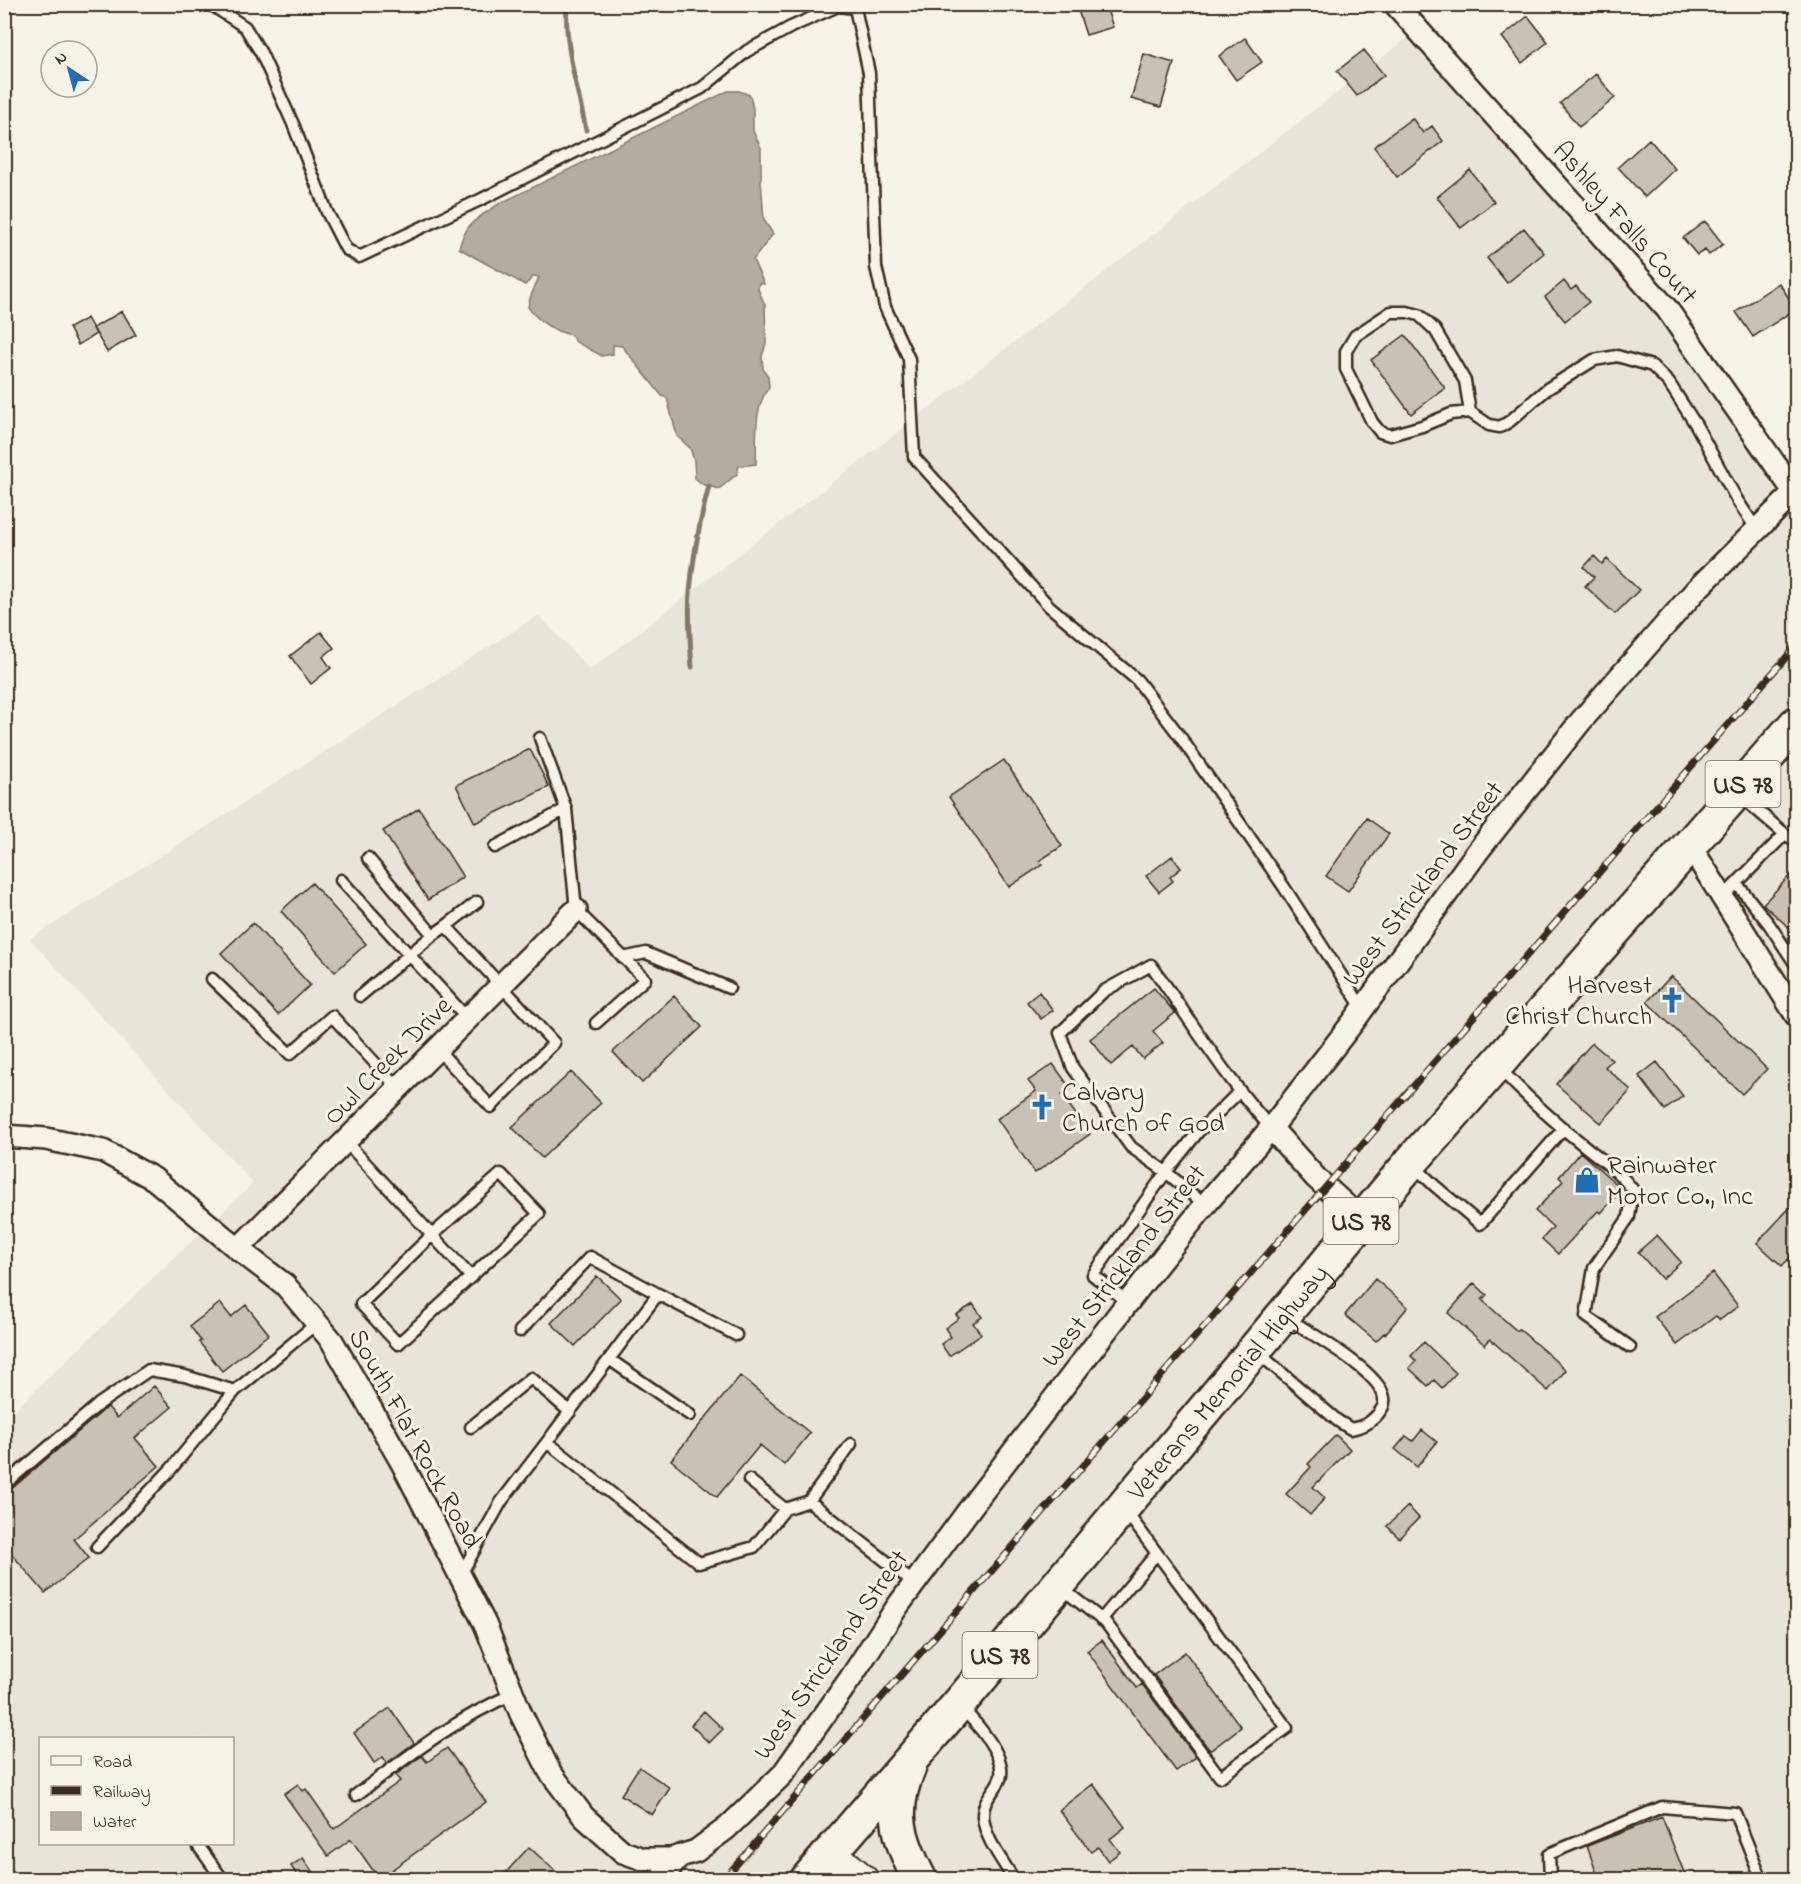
<svg xmlns="http://www.w3.org/2000/svg" width="1801" height="1884" font-family="'Indie Flower',sans-serif">
<rect width="100%" height="100%" fill="#f7f3e8"/>
<filter id="ink" filterUnits="userSpaceOnUse"><feTurbulence type="fractalNoise" baseFrequency=".0167" numOctaves="2"/><feDisplacementMap in="SourceGraphic" scale="12" xChannelSelector="R" yChannelSelector="G"/><feConvolveMatrix kernelMatrix="1 2 1 2 8 2 1 2 1" color-interpolation-filters="sRGB"/></filter>
<g filter="url(#ink)">
<path fill="#e9e4d9" fill-rule="evenodd" d="M 1418,30 L 1667,309 L 1796,496 L 1796,1879 L 5,1880 L 5,1419 L 253,1183 L 30,939 L 539,615 L 590,670 ZM 40,1738 L 232,1738 L 232,1844 L 40,1844 Z"/>
<path fill="#b4aca0" stroke="#84786c" stroke-width="1.5" d="M 728,91 L 739,91 L 750,95 L 753,109 L 753,131 L 761,148 L 761,181 L 764,220 L 773,234 L 753,260 L 764,284 L 759,283 L 758,289 L 765,305 L 766,343 L 762,357 L 763,369 L 768,376 L 769,387 C 753,408 757,438 756,464 L 739,466 L 737,474 L 719,489 L 704,485 L 695,478 L 694,460 L 690,448 L 677,436 L 667,398 L 662,396 L 622,346 L 613,345 L 613,354 L 602,356 L 576,342 L 571,335 C 553,331 539,322 528,307 L 530,298 L 539,277 L 534,276 L 525,285 C 503,272 480,261 459,248 C 466,223 476,219 497,205 Z"/>
<g fill="none" stroke-linecap="round" stroke-linejoin="round">
<path stroke="#84786c" stroke-width="5" d="M 567,4 C 564,47 578,89 586,130
M 692,667 C 690,642 688,617 690,592 C 693,557 700,520 709,486"/>
</g>
<path fill="#c8c1b6" stroke="#3b2a1e" stroke-width="1.5" d="M 1076,4 L 1105,4 L 1113,27 L 1086,35 Z
M 1528,16 L 1548,42 L 1522,63 L 1502,37 Z
M 1245,38 L 1262,62 L 1236,80 L 1219,56 Z
M 1364,50 L 1384,75 L 1357,96 L 1337,71 Z
M 1144,54 L 1174,63 L 1161,107 L 1131,99 Z
M 1596,74 L 1615,98 L 1579,127 L 1560,103 Z
M 1412,118 L 1423,133 L 1432,126 L 1443,141 L 1397,177 L 1374,147 Z
M 1649,139 L 1675,169 L 1645,197 L 1618,167 Z
M 1470,170 L 1494,202 L 1461,228 L 1437,197 Z
M 1705,221 L 1723,244 L 1709,255 L 1705,250 L 1697,255 L 1683,238 Z
M 1524,228 L 1544,253 L 1507,283 L 1487,258 Z
M 1564,281 L 1571,290 L 1576,286 L 1589,302 L 1565,321 L 1545,297 Z
M 1779,283 L 1796,309 L 1753,337 L 1736,312 Z
M 122,311 L 136,335 L 107,352 L 93,328 Z
M 87,318 L 96,334 L 78,345 L 69,328 Z
M 1405,335 L 1445,388 L 1411,414 L 1371,360 Z
M 1594,556 L 1602,564 L 1607,559 L 1639,590 L 1615,614 L 1585,586 L 1594,577 L 1584,567 Z
M 321,632 L 334,648 L 323,657 L 331,668 L 311,684 L 290,656 Z
M 530,749 L 549,787 L 475,823 L 456,785 Z
M 1004,760 L 1062,846 L 1039,861 L 1042,865 L 1009,887 L 949,797 Z
M 419,808 L 463,877 L 428,900 L 383,831 Z
M 1367,818 L 1389,834 L 1348,891 L 1326,876 Z
M 1172,856 L 1181,868 L 1170,877 L 1173,881 L 1159,892 L 1146,876 Z
M 1797,868 L 1797,935 L 1763,904 Z
M 312,883 L 366,944 L 335,972 L 281,911 Z
M 253,923 L 310,985 L 278,1015 L 221,953 Z
M 1671,976 L 1767,1069 L 1742,1094 L 1647,1002 Z
M 1154,988 L 1175,1013 L 1153,1031 L 1163,1043 L 1143,1059 L 1133,1047 L 1111,1065 L 1090,1039 Z
M 1039,992 L 1053,1010 L 1041,1019 L 1027,1002 Z
M 674,996 L 702,1027 L 642,1083 L 613,1052 Z
M 1592,1043 L 1612,1060 L 1605,1067 L 1631,1090 L 1601,1123 L 1556,1084 Z
M 1657,1062 L 1683,1096 L 1665,1110 L 1639,1076 Z
M 1053,1064 L 1071,1089 L 1062,1095 L 1090,1134 L 1035,1173 L 997,1119 L 1036,1091 L 1028,1081 Z
M 571,1072 L 601,1103 L 542,1158 L 512,1127 Z
M 1580,1152 L 1622,1189 L 1601,1213 L 1598,1211 L 1558,1254 L 1542,1239 L 1553,1227 L 1535,1211 L 1563,1181 L 1559,1177 Z
M 1797,1200 L 1797,1250 L 1782,1266 L 1757,1243 Z
M 1657,1235 L 1681,1262 L 1662,1279 L 1638,1252 Z
M 1713,1273 L 1738,1306 L 1720,1320 L 1716,1316 L 1677,1345 L 1655,1317 Z
M 597,1276 L 621,1299 L 575,1346 L 551,1323 Z
M 1375,1279 L 1408,1307 L 1385,1334 L 1384,1333 L 1376,1341 L 1345,1315 Z
M 1474,1283 L 1487,1295 L 1482,1300 L 1517,1331 L 1519,1329 L 1566,1370 L 1548,1391 L 1490,1339 L 1485,1345 L 1448,1313 Z
M 220,1303 L 231,1317 L 246,1305 L 269,1334 L 222,1371 L 199,1342 L 201,1341 L 190,1326 Z
M 973,1304 L 982,1317 L 973,1323 L 981,1334 L 949,1356 L 941,1344 L 951,1337 L 945,1328 L 959,1318 L 956,1315 Z
M 1424,1342 L 1456,1373 L 1442,1388 L 1434,1380 L 1428,1386 L 1409,1368 L 1416,1361 L 1411,1356 Z
M 740,1376 L 810,1433 L 784,1465 L 760,1445 L 717,1497 L 671,1460 Z
M 154,1386 L 172,1407 L 135,1438 L 159,1466 L 74,1539 L 89,1558 L 45,1593 L 4,1545 L 4,1492 L 9,1491 L 104,1410 L 108,1407 L 117,1418 Z
M 1422,1430 L 1437,1442 L 1417,1467 L 1395,1449 L 1406,1436 L 1413,1441 Z
M 1336,1435 L 1350,1449 L 1313,1487 L 1325,1498 L 1310,1515 L 1286,1494 L 1311,1467 L 1308,1464 Z
M 1408,1506 L 1419,1518 L 1399,1538 L 1387,1526 Z
M 1102,1640 L 1137,1688 L 1142,1684 L 1196,1757 L 1176,1771 L 1087,1651 Z
M 1185,1652 L 1241,1727 L 1211,1750 L 1208,1748 L 1154,1675 Z
M 390,1708 L 414,1743 L 387,1763 L 383,1757 L 374,1763 L 354,1733 Z
M 704,1711 L 723,1729 L 709,1743 L 691,1725 Z
M 447,1748 L 486,1802 L 379,1879 L 351,1839 L 328,1856 L 284,1794 L 298,1784 L 303,1791 L 306,1789 L 334,1829 L 400,1781 L 396,1775 L 417,1759 L 422,1756 L 427,1762 Z
M 639,1767 L 670,1788 L 652,1815 L 621,1795 Z
M 1093,1784 L 1125,1827 L 1110,1839 L 1120,1852 L 1108,1861 L 1098,1847 L 1091,1852 L 1059,1810 Z
M 1662,1817 L 1687,1880 L 1599,1880 L 1587,1846 Z
M 529,1847 L 565,1880 L 499,1880 Z
M 303,1858 L 318,1880 L 300,1880 L 291,1866 Z"/>
<g fill="none" stroke-linecap="round" stroke-linejoin="round">
<g stroke="#3b2a1e" stroke-width="15">
<path id="service" d="M 210,4 L 245,27 L 261,53 L 293,124 L 327,212 L 346,249 L 359,257 L 482,199 L 702,88 L 747,51 L 791,27 L 838,6 L 855,8 L 869,73 L 876,267 L 885,307 L 909,359 L 914,457 L 1049,606 L 1137,680 L 1179,735 L 1284,887 L 1363,1009
M 1470,412 L 1451,414 L 1422,426 L 1390,435 L 1380,432 L 1372,422 L 1346,369 L 1346,351 L 1355,336 L 1391,312 L 1407,312 L 1419,315 L 1435,330 L 1465,381 L 1470,412 L 1489,425 L 1500,427 L 1510,421 L 1547,389 L 1594,360 L 1617,356 L 1652,366 L 1669,383 L 1696,425 L 1737,500 L 1757,530
M 540,738 L 566,809
M 1785,834 L 1796,841
M 495,847 L 566,809 L 576,910 L 645,979 L 596,1023
M 368,858 L 433,935
M 341,880 L 468,1019
M 1737,884 L 1769,924 L 1796,965
M 1722,898 L 1785,834 L 1738,794
M 623,958 L 646,953 L 729,988
M 212,979 L 290,1054 L 332,1016 L 398,1088
M 360,996 L 433,935 L 446,926
M 437,1049 L 491,1107 L 554,1043 L 446,926 L 477,902
M 1498,1067 C 1524,1094 1552,1120 1581,1143 C 1600,1159 1618,1170 1633,1190 L 1629,1217 L 1594,1268 L 1586,1316 L 1630,1347
M 346,1142 L 432,1235 L 361,1304 L 398,1344 L 539,1214 L 501,1174 L 432,1235 L 471,1277
M 1413,1165 L 1435,1186 L 1480,1224 L 1564,1128
M 1205,1205 L 1166,1172 L 1131,1147 L 1073,1068 L 1060,1033 L 1104,991 L 1151,965 C 1191,1020 1225,1078 1271,1128
M 658,1294 L 736,1335
M 1128,1302 L 1093,1275 L 1166,1172 L 1198,1132 L 1239,1092
M 520,1331 L 590,1257 L 658,1294 L 547,1442
M 1256,1351 L 1338,1421 L 1351,1429 C 1364,1426 1369,1424 1378,1414 C 1382,1409 1385,1405 1384,1398 C 1381,1372 1307,1331 1285,1317
M 609,1359 L 690,1415
M 471,1427 L 531,1378 L 570,1412
M 749,1480 L 785,1509 L 809,1501 L 914,1583
M 4,1485 L 99,1404 L 149,1370 L 185,1376 L 235,1391
M 809,1501 L 851,1444
M 97,1547 L 171,1469 L 235,1391 L 317,1323
M 460,1576 L 501,1502 L 547,1442 L 699,1563 L 754,1547 L 785,1509
M 1060,1587 L 1106,1623 L 1220,1777 L 1287,1728 L 1124,1509
M 1101,1620 L 1157,1553
M 961,1708 C 976,1722 1008,1758 1000,1779 C 994,1793 982,1800 983,1817 C 985,1839 1003,1861 1014,1880
M 356,1795 C 406,1758 455,1719 513,1694
M 197,1844 L 223,1880
M 1550,1880 L 1549,1854 L 1662,1807 L 1735,1813 L 1762,1880"/>
</g>
<g stroke="#3b2a1e" stroke-width="26">
<path id="minor" d="M 1395,4 L 1667,309 L 1795,493
M 1689,844 L 1796,1015
M 1271,1128 L 1316,1178 L 1362,1220
M 4,1136 L 46,1139 L 103,1151 L 154,1179 L 238,1249 L 285,1285 L 332,1341 L 402,1463 L 485,1624 L 521,1714 L 550,1772 L 584,1817 L 623,1852 L 643,1859 L 671,1859 L 680,1856
M 238,1249 L 576,910
M 660,1880 L 680,1856 L 696,1851 L 727,1828 L 782,1775 L 850,1679 L 897,1607 L 977,1499 L 1142,1284 L 1205,1205 L 1271,1128 L 1354,1021 L 1478,851 L 1581,721 L 1696,590 L 1796,491"/>
</g>
<g stroke="#3b2a1e" stroke-width="34">
<path id="secondary" d="M 830,1852 L 863,1880"/>
</g>
<g stroke="#3b2a1e" stroke-width="38">
<g id="primary">
<path d="M 909,1767 C 890,1811 898,1838 920,1880"/>
<path id="s1" d="M 807,1880 L 958,1705 L 1411,1162 L 1796,724"/>
</g>
</g>
<use href="#service" stroke="#f7f3e8" stroke-width="10"/>
<use href="#minor" stroke="#f7f3e8" stroke-width="21"/>
<use href="#secondary" stroke="#f7f3e8" stroke-width="30"/>
<use href="#primary" stroke="#f7f3e8" stroke-width="33"/>
<g stroke="#3b2a1e" stroke-width="7">
<path id="rail" d="M 723,1880 L 1796,646"/>
</g>
<use href="#rail" stroke="#f7f3e8" stroke-width="4.5" stroke-dasharray="14" stroke-linecap="butt"/>
</g>
</g>
<defs>
<g id="church-bare" transform="scale(2.07)"><path d="M-1.2-6h2.4v3.5h3.3v2.4h-3.3V6h-2.4V-.1h-3.3v-2.4h3.3Z" fill="#1f6fb2" stroke="#f7f3e8" stroke-width="2.5" paint-order="stroke"/></g>
<g id="shop-bare" transform="scale(2.07)"><path d="M-5-2.5h2.3a2.7 3.5 0 0 1 5.4 0H5L5.5 6h-11ZM-1.5-2.5h3a1.5 2.3 0 0 0-3 0Z" fill="#1f6fb2" stroke="#f7f3e8" stroke-width="2.5" paint-order="stroke"/></g>
</defs>
<g fill-rule="evenodd">
<use href="#church-bare" x="1672" y="1000"/>
<use href="#church-bare" x="1042" y="1107"/>
<use href="#shop-bare" x="1587" y="1180"/>
</g>
<g text-anchor="middle" stroke-width="6" stroke-linejoin="round" paint-order="stroke">
<g fill="#f7f3e8" stroke="#73665b" stroke-width="1.5">
<rect x="1705.5" y="761" width="75" height="46" rx="4.5"/>
<rect x="1323.5" y="1198" width="75" height="46" rx="4.5"/>
<rect x="962.5" y="1632" width="75" height="46" rx="4.5"/>
</g>
<g font-size="26" font-weight="bold" fill="#3b2a1e">
<text x="1743" y="793">US 78</text>
<text x="1361" y="1230">US 78</text>
<text x="1000" y="1664">US 78</text>
</g>
<g font-size="27" fill="#3b2a1e" stroke="#f7f3e8">
<text transform="translate(1626 222) rotate(49)" y="9">Ashley Falls Court</text>
<text transform="translate(1422 883) rotate(-53)" y="9">West Strickland Street</text>
<text transform="translate(387 1060) rotate(-45)" y="9">Owl Creek Drive</text>
<text transform="translate(1123 1265) rotate(-52)" y="9">West Strickland Street</text>
<text dy="9" stroke="none"><textPath href="#s1" startOffset="652">Veterans Memorial Highway</textPath></text>
<text transform="translate(416 1438) rotate(61)" y="9">South Flat Rock Road</text>
<text transform="translate(830 1654) rotate(-55)" y="9">West Strickland Street</text>
</g>
<g font-size="27" fill="#3b2a1e" stroke="#f7f3e8" text-anchor="start">
<text x="1652" y="993" text-anchor="end">Harvest<tspan x="1652" dy="31">Christ Church</tspan></text>
<text x="1062" y="1100">Calvary<tspan x="1062" dy="31">Church of God</tspan></text>
<text x="1607" y="1173">Rainwater<tspan x="1607" dy="31">Motor Co., Inc</tspan></text>
</g>
</g>
<rect width="1801" height="1884" fill="none" stroke="#f7f3e8" stroke-width="24"/>
<rect x="12" y="12" width="1777" height="1860" fill="none" stroke="#3b2a1e" stroke-width="2" filter="url(#ink)"/>
<rect x="39" y="1737" width="195" height="108" fill="#f7f3e8" stroke="#aca397" stroke-width="1.5"/>
<rect x="51" y="1756" width="30" height="9" fill="#f7f3e8" stroke="#aca397" stroke-width="1.5"/>
<text x="93" y="1767" font-size="18" fill="#3b2a1e">Road</text>
<rect x="51" y="1786" width="30" height="9" fill="#3b2a1e" stroke="#aca397" stroke-width="1.5"/>
<text x="93" y="1797" font-size="18" fill="#3b2a1e">Railway</text>
<rect x="51" y="1812" width="30" height="18" fill="#b4aca0" stroke="#aca397" stroke-width="1.5"/>
<text x="93" y="1827" font-size="18" fill="#3b2a1e">Water</text>
<g transform="translate(69 69) rotate(324)"><circle r="28" fill="#f7f3e8" stroke="#aca397" stroke-width="1.5"/>
<path d="M0-4.5L10 22L0 15L-10 22Z" fill="#1f6fb2"/>
<text y="-9" font-size="16" font-weight="bold" text-anchor="middle" fill="#3b2a1e">N</text>
</g>
</svg>
